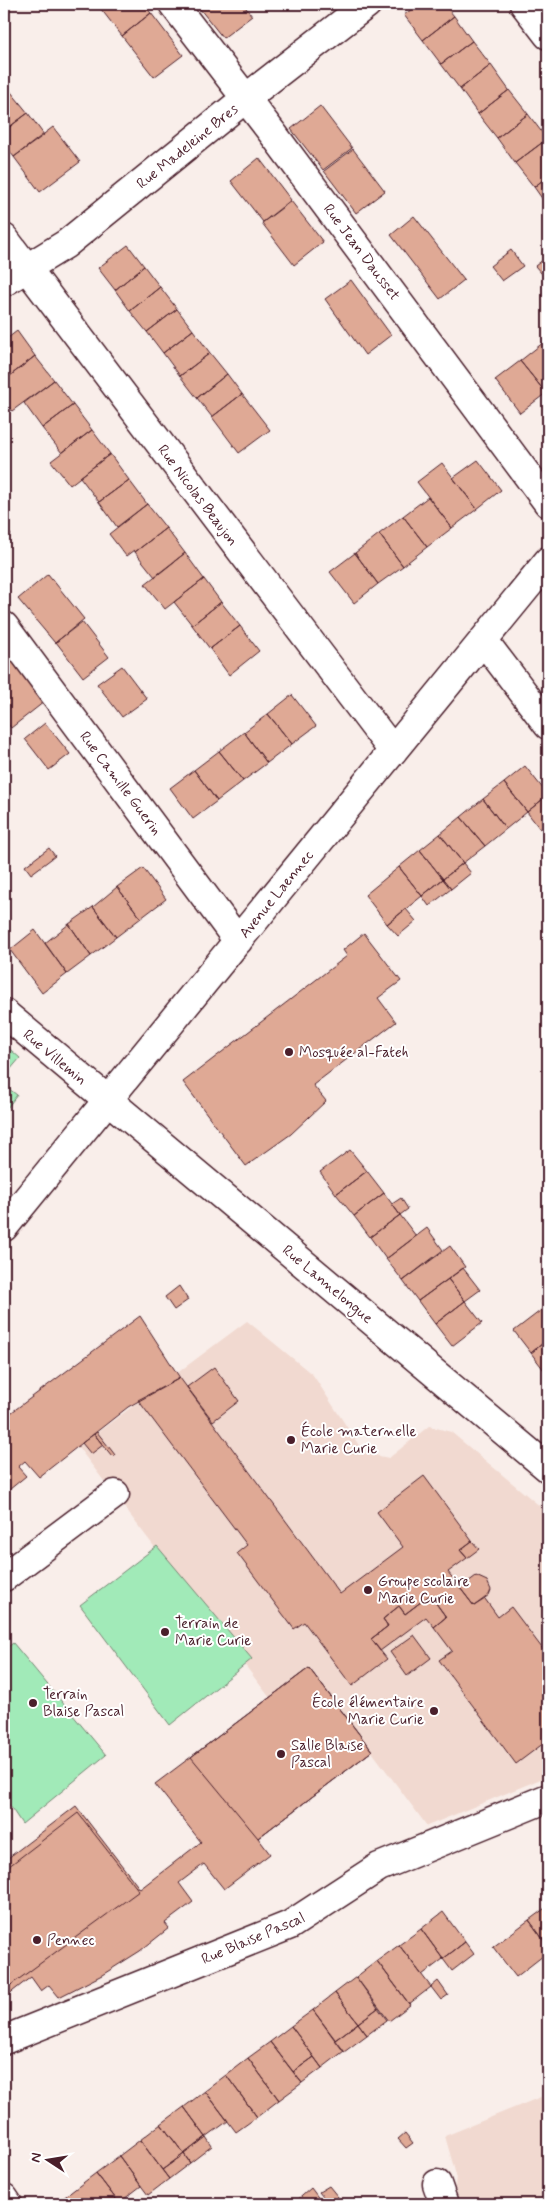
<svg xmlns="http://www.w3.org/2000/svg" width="552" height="2208" font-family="Mynerve,sans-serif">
<rect width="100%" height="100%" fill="#f9eeea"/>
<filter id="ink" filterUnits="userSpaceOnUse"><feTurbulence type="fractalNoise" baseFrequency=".02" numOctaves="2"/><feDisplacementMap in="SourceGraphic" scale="10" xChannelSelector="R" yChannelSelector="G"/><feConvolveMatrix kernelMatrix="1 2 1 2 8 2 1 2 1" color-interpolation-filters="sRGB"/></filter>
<g filter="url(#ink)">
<path fill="#f1d9d0" d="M 247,1321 L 313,1375 L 364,1453 L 389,1458 L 429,1426 L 451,1432 L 548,1513 L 548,1776 L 427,1826 L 310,1668 L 270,1698 L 78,1447 Z
M 548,2094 L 548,2204 L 460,2204 L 455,2187 L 456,2175 L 445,2136 Z"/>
<path fill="#a1eab8" stroke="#768472" d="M 4,1044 L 20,1058 L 4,1077 Z
M 4,1085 L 17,1095 L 4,1112 Z
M 157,1546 L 252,1659 L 170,1725 L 80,1605 Z
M 13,1643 L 106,1755 L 22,1824 L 4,1797 L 4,1650 Z"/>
<path fill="#dfa995" stroke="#4a1f2b" d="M 97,4 L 143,4 L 151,13 L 122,36 Z
M 196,4 L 243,4 L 252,16 L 223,38 Z
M 419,4 L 444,4 L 454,16 L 423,40 L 404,15 Z
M 151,13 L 183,55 L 154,77 L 122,36 Z
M 454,16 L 472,41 L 441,64 L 423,40 Z
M 472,41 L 491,65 L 460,89 L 441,64 Z
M 491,65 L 509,90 L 478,114 L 460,89 Z
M 4,82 L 11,92 L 4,97 Z
M 509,90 L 528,114 L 497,138 L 478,114 Z
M 11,92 L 28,113 L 4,131 L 4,97 Z
M 320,106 L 352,148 L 323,170 L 291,129 Z
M 28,113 L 44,135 L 14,157 L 4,144 L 4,131 Z
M 528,114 L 547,139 L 515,163 L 497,138 Z
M 53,127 L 80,162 L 40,192 L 14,157 Z
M 547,139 L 548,176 L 534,187 L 515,163 Z
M 353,149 L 385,191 L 356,213 L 324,171 Z
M 259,158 L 291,200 L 263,222 L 231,181 Z
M 548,176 L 548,207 L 534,187 Z
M 291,201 L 323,242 L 294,265 L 262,223 Z
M 414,216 L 464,280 L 440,299 L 391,235 Z
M 128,245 L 144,266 L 115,290 L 98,268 Z
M 511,250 L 523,266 L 502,281 L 490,266 Z
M 548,256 L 548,270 L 542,274 L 535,266 Z
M 144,266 L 160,287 L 130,311 L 115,290 Z
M 351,280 L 391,335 L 365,355 L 325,299 Z
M 160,287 L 177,309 L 147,332 L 130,311 Z
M 177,309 L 193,330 L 163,353 L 147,332 Z
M 193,330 L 210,353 L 180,376 L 163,353 Z
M 17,331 L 35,356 L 6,379 L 4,376 L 4,341 Z
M 544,342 L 548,347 L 548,392 L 546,393 L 520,361 Z
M 210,353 L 227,374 L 197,398 L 180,376 Z
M 35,356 L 54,380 L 12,411 L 4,400 L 4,384 L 7,381 L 6,379 Z
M 520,361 L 546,393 L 520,413 L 495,380 Z
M 227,374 L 242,394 L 212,417 L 197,398 Z
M 54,380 L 73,405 L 42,428 L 24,403 Z
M 242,394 L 270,430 L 239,453 L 212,417 Z
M 73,405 L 92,430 L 62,453 L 42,428 Z
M 92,430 L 110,454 L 70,485 L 51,461 Z
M 110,454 L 129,480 L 99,502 L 80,477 Z
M 478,460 L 501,490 L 477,509 L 453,478 Z
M 442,463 L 477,509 L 452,528 L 417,482 Z
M 129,480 L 147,504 L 117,527 L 99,502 Z
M 428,497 L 452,528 L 427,547 L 403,516 Z
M 147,504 L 166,528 L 135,552 L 134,550 L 126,556 L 109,534 Z
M 403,516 L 427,547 L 403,566 L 379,534 Z
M 4,526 L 11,535 L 4,541 Z
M 166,528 L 185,553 L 155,577 L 135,552 Z
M 379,534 L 403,566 L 378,584 L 355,553 Z
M 185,553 L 204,579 L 165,609 L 145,584 Z
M 355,553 L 378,584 L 354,603 L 330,572 Z
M 48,574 L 84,619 L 55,643 L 18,599 Z
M 204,579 L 221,602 L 192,625 L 174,602 Z
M 221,602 L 240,626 L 210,649 L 192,625 Z
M 82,622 L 109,657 L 83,677 L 56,642 Z
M 240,626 L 259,651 L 229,675 L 210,649 Z
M 4,648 L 12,659 L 4,665 Z
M 12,659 L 44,702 L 11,728 L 4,718 L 4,665 Z
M 122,666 L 147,699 L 122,717 L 97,684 Z
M 292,695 L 316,726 L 292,744 L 268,714 Z
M 268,714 L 292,744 L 267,763 L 244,732 Z
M 45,723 L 70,754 L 49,770 L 25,739 Z
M 244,732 L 267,763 L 243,781 L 219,751 Z
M 219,751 L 243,781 L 217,801 L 194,770 Z
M 525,766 L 548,795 L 527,812 L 504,783 Z
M 194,770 L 217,801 L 193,819 L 170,788 Z
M 504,783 L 527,812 L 506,829 L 483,799 Z
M 548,795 L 548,823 L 540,829 L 527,812 Z
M 483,799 L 506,829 L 485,846 L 461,817 Z
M 461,817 L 485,846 L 463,863 L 440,834 Z
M 440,834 L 463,863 L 443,879 L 420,850 Z
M 49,848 L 55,856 L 31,874 L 25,866 Z
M 420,850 L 443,879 L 422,896 L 399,867 Z
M 463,863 L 471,873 L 451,889 L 443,879 Z
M 399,867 L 422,896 L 387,924 L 365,895 Z
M 143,868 L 166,899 L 141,918 L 117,887 Z
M 443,879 L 451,889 L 429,906 L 422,896 Z
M 117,887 L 141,918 L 116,937 L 93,907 Z
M 93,907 L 116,937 L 91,956 L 69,924 Z
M 406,909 L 416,921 L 398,936 L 387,924 Z
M 69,924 L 91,956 L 67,974 L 45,943 Z
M 35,930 L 67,974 L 42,993 L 10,950 Z
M 364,933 L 401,981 L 378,998 L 396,1022 L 313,1085 L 326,1101 L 291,1134 L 246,1166 L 183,1082 L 347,956 L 343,950 Z
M 350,1150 L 367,1171 L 336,1194 L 320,1172 Z
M 367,1171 L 384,1193 L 354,1216 L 336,1194 Z
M 384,1193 L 400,1215 L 370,1237 L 354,1216 Z
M 401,1198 L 408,1209 L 400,1215 L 392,1204 Z
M 400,1215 L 416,1236 L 386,1259 L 370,1237 Z
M 427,1228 L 443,1250 L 403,1281 L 386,1259 Z
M 450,1246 L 465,1267 L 418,1301 L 403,1281 Z
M 463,1268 L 480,1290 L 465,1301 L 448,1279 Z
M 448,1279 L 465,1301 L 435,1324 L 418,1301 Z
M 179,1286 L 188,1300 L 174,1310 L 165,1297 Z
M 465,1301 L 482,1323 L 452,1346 L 435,1324 Z
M 544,1308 L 548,1315 L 548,1339 L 531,1353 L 514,1331 Z
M 140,1316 L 180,1378 L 128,1407 L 39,1477 L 25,1461 L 18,1467 L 26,1476 L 4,1494 L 4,1418 Z
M 548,1339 L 548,1373 L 547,1374 L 531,1353 Z
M 214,1367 L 239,1401 L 213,1421 L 187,1387 Z
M 180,1378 L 340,1594 L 403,1547 L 377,1512 L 424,1476 L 472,1541 L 460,1550 L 467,1558 L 448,1572 L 474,1606 L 485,1599 L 498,1617 L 511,1607 L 548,1656 L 548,1740 L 516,1764 L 439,1660 L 452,1651 L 434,1627 L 446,1617 L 430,1595 L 405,1614 L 399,1606 L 383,1619 L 388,1626 L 371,1639 L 387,1659 L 352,1686 L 304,1622 L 294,1629 L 237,1553 L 247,1545 L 138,1400 Z
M 97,1432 L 112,1451 L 115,1455 L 112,1456 L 94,1434 Z
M 94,1434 L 103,1445 L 91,1454 L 82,1443 Z
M 472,1541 L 479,1549 L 467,1558 L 460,1550 Z
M 476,1576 L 487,1581 L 491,1590 L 489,1595 L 474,1606 L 460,1588 Z
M 430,1595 L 446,1617 L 434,1627 L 426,1617 L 380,1651 L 371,1639 L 388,1626 L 383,1619 L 399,1606 L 405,1614 Z
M 414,1635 L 431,1658 L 407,1676 L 390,1652 Z
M 309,1668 L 372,1751 L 258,1838 L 270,1854 L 224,1889 L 204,1864 L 179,1883 L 193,1902 L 165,1923 L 169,1928 L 140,1951 L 102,1975 L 59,1997 L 49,1985 L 41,1991 L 31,1977 L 8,1995 L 4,1990 L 4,1861 L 76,1806 L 140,1889 L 201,1842 L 155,1784 Z
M 309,1668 L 372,1751 L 258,1838 L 191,1757 Z
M 78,1813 L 139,1891 L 4,1990 L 4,1870 Z
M 548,1906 L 548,1946 L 529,1920 Z
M 443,1912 L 465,1942 L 443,1959 L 421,1929 Z
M 529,1920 L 548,1946 L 548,1952 L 516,1977 L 493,1947 Z
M 421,1929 L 443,1959 L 422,1975 L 399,1945 Z
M 465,1942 L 474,1954 L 452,1971 L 443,1959 Z
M 399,1945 L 431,1987 L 409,2004 L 377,1961 Z
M 377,1961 L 410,2005 L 389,2021 L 356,1977 Z
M 356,1977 L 378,2008 L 358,2023 L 335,1993 Z
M 438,1981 L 448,1995 L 441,2000 L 431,1987 Z
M 335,1993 L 358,2023 L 335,2040 L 313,2010 Z
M 378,2008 L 387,2020 L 367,2035 L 358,2023 Z
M 313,2010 L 344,2051 L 322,2068 L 291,2026 Z
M 358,2023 L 367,2035 L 344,2052 L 335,2040 Z
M 291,2026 L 314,2057 L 293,2072 L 270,2042 Z
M 270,2042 L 302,2083 L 279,2100 L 248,2058 Z
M 314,2057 L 322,2068 L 302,2083 L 293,2072 Z
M 248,2058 L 279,2100 L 257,2117 L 226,2075 Z
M 226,2075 L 257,2117 L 236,2132 L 205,2091 Z
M 205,2091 L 228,2121 L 206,2137 L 184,2107 Z
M 184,2107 L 206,2137 L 184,2154 L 161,2124 Z
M 161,2124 L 184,2154 L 162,2170 L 140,2140 Z
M 405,2133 L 413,2143 L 406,2148 L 398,2139 Z
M 206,2137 L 212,2146 L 190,2163 L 184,2154 Z
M 140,2140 L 169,2179 L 148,2195 L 119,2156 Z
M 184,2154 L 190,2163 L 169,2179 L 162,2170 Z
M 119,2156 L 141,2186 L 119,2203 L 96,2173 Z
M 96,2173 L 119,2203 L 66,2204 L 62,2199 Z
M 329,2186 L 342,2202 L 339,2204 L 323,2204 L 320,2200 L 323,2197 L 319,2192 Z
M 311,2188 L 323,2204 L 295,2204 L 294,2203 Z"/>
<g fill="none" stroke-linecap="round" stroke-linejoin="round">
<g stroke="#4a1f2b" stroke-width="31">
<path id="minor" d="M 173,4 L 274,135 L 548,503
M 524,4 L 548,35
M 4,238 L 393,751
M 4,282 L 66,244 L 246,98 L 367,4
M 4,626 L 238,941
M 484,641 L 548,725
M 4,1013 L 548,1468
M 4,1227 L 548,561
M 4,1577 L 115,1494
M 4,2040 L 290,1925 L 379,1867 L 548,1798
M 437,2184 L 444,2204
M 4,2198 L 8,2204"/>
</g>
<use href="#minor" stroke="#fff" stroke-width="28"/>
</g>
</g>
<g fill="#4a1f2b" stroke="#fff" stroke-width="2">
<circle cx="289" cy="1052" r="5"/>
<circle cx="291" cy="1440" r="5"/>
<circle cx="368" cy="1590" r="5"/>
<circle cx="165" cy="1632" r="5"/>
<circle cx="33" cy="1703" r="5"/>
<circle cx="434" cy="1711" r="5"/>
<circle cx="281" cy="1754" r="5"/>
<circle cx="37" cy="1940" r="5"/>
</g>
<g text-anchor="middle" stroke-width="4" stroke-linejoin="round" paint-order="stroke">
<g font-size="15" fill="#4a1f2b" stroke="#fff">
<text transform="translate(187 146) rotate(-39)" y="5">Rue Madeleine Bres</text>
<text transform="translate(362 252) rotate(53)" y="5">Rue Jean Dausset</text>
<text transform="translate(198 495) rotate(53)" y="5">Rue Nicolas Beaujon</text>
<text transform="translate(121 783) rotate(53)" y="5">Rue Camille Guerin</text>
<text transform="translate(276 894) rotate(-51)" y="5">Avenue Laennec</text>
<text transform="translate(55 1057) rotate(40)" y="5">Rue Villemin</text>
<text transform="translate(328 1284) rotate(40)" y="5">Rue Lannelongue</text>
<text transform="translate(253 1938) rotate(-23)" y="5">Rue Blaise Pascal</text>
</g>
<g font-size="15" fill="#4a1f2b" stroke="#fff" text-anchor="start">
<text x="299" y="1057">Mosquée al-Fateh</text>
<text x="301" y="1436">École maternelle<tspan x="301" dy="17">Marie Curie</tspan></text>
<text x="378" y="1586">Groupe scolaire<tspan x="378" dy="17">Marie Curie</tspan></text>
<text x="175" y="1628">Terrain de<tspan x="175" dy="17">Marie Curie</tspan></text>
<text x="43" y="1699">Terrain<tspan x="43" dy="17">Blaise Pascal</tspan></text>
<text x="424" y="1707" text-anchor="end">École élémentaire<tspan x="424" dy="17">Marie Curie</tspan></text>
<text x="291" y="1750">Salle Blaise<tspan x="291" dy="17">Pascal</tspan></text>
<text x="47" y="1945">Pennec</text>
</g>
</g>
<rect width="552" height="2208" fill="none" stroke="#fff" stroke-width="20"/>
<rect x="10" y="10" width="532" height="2188" fill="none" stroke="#4a1f2b" stroke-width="2" filter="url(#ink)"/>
<g transform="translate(48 2160) rotate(282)" stroke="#ffffff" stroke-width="4" paint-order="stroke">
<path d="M0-4L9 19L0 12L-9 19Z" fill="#4a1f2b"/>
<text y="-8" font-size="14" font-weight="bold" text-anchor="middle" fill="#4a1f2b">N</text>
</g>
</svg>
